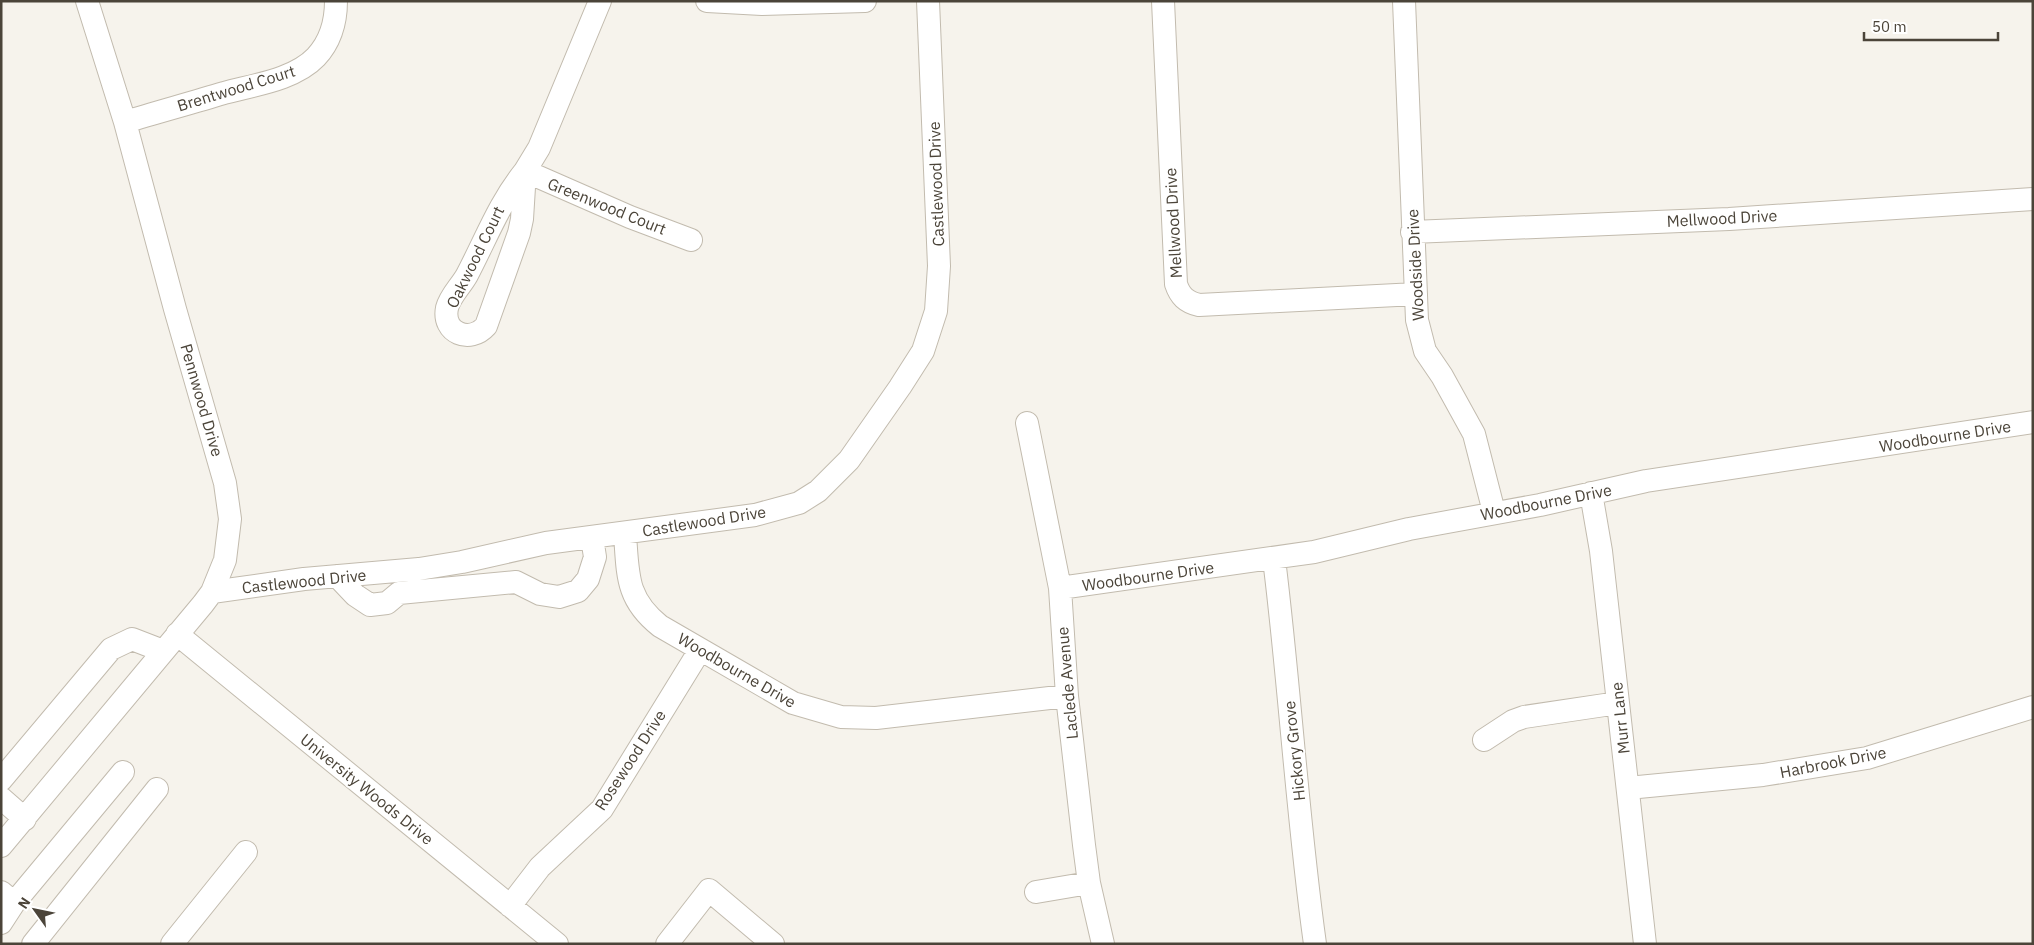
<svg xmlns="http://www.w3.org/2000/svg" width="2034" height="945" font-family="'IBM Plex Sans',sans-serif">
<rect width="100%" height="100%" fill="#f6f3ec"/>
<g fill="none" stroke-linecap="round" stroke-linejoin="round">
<g stroke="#c2bbae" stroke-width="24">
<path id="minor" d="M 600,1 L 539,148 L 525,171 L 630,217 L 691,240
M 707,1 L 762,4 L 865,1
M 1163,1 L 1176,284 C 1180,296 1186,302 1199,305 L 1416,294
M 1404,1 L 1417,320 L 1425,351 L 1442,376 L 1474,434 L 1494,512
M 125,122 C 158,112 191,103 224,93 C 253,85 294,80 316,57 C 330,42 336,22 336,1
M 525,171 L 522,219 L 519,233 L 486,326 C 470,344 442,333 447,308 C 450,296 461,286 467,275 C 486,239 499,203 525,171 Z
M 1412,232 L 1729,219 L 2033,199
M 1027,423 L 1060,588 L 1067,696 L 1084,845 L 1089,883 L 1103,944
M 1591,493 L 1601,551 L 1645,944
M 625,534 C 628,575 626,599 660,626 L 793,703 L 841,717 L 876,718 L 1067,696
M 1274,559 C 1290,687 1297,816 1315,944
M 337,576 L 355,595 L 370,605 L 387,603 L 399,593 L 516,582 L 540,594 L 559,597 L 578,591 L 588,579 L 595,557 L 592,538
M 1060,588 L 1314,552 L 1409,529 L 1540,505 L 1646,481 L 2033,422
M 212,592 L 304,579 L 419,569 L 462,562 L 546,543 L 755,515 L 799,503 L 818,491 L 849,460 L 900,387 L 923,351 L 936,311 L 939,266 L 928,1
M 177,634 L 557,944
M 1484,740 L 1513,721 L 1524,717 L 1618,703
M 1,780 L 111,649 L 132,639 L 163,651
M 1628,788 L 1763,775 L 1867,758 L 2033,707
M 1,798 L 25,819
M 1,846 L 203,604 L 212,592 L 225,560 L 230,519 L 225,483 L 175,309 L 125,122 L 87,1
M 1,892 L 14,903 L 123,772
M 1036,892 L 1089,883
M 510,906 L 540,867 L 602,809 L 700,650
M 1,923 L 14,903
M 33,944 L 157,789
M 172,944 L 246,852
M 667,944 L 709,890 L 773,944"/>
</g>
<use href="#minor" stroke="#fff" stroke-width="22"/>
</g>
<g text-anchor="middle" stroke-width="4" stroke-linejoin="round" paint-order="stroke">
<g font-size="16" fill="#4b4439" stroke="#fff">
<text transform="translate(236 88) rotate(-17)" y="6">Brentwood Court</text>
<text transform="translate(936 184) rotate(-92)" y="6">Castlewood Drive</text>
<text transform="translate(607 206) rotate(22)" y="6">Greenwood Court</text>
<text transform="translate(1722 218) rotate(-3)" y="6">Mellwood Drive</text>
<text transform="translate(1173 223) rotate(-93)" y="6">Mellwood Drive</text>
<text transform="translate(475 257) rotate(-64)" y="6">Oakwood Court</text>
<text transform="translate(1415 265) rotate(-93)" y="6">Woodside Drive</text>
<text transform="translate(202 400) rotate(74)" y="6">Pennwood Drive</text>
<text transform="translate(1945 436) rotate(-9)" y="6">Woodbourne Drive</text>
<text transform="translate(1546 502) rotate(-11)" y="6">Woodbourne Drive</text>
<text transform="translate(704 521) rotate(-9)" y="6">Castlewood Drive</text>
<text transform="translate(1148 576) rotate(-8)" y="6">Woodbourne Drive</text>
<text transform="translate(304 581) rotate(-6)" y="6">Castlewood Drive</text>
<text transform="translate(737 670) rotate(30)" y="6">Woodbourne Drive</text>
<text transform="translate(1067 683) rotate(-95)" y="6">Laclede Avenue</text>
<text transform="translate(1620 718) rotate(-96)" y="6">Murr Lane</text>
<text transform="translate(1294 751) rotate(-96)" y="6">Hickory Grove</text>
<text transform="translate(630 760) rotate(-57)" y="6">Rosewood Drive</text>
<text transform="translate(1833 762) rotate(-11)" y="6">Harbrook Drive</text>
<text transform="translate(367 789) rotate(39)" y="6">University Woods Drive</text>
</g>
</g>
<rect width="2034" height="945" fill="none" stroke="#4b4439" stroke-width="5"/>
<g transform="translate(35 910) rotate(303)" stroke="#ffffff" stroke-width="4" paint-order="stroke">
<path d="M0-4L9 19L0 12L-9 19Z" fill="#4b4439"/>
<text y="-8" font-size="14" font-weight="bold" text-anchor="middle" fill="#4b4439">N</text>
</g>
<path d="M1864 32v8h134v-8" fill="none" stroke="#4b4439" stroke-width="2.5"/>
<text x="1872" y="32" font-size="15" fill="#4b4439" stroke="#ffffff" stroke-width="4" paint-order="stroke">50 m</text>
</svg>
